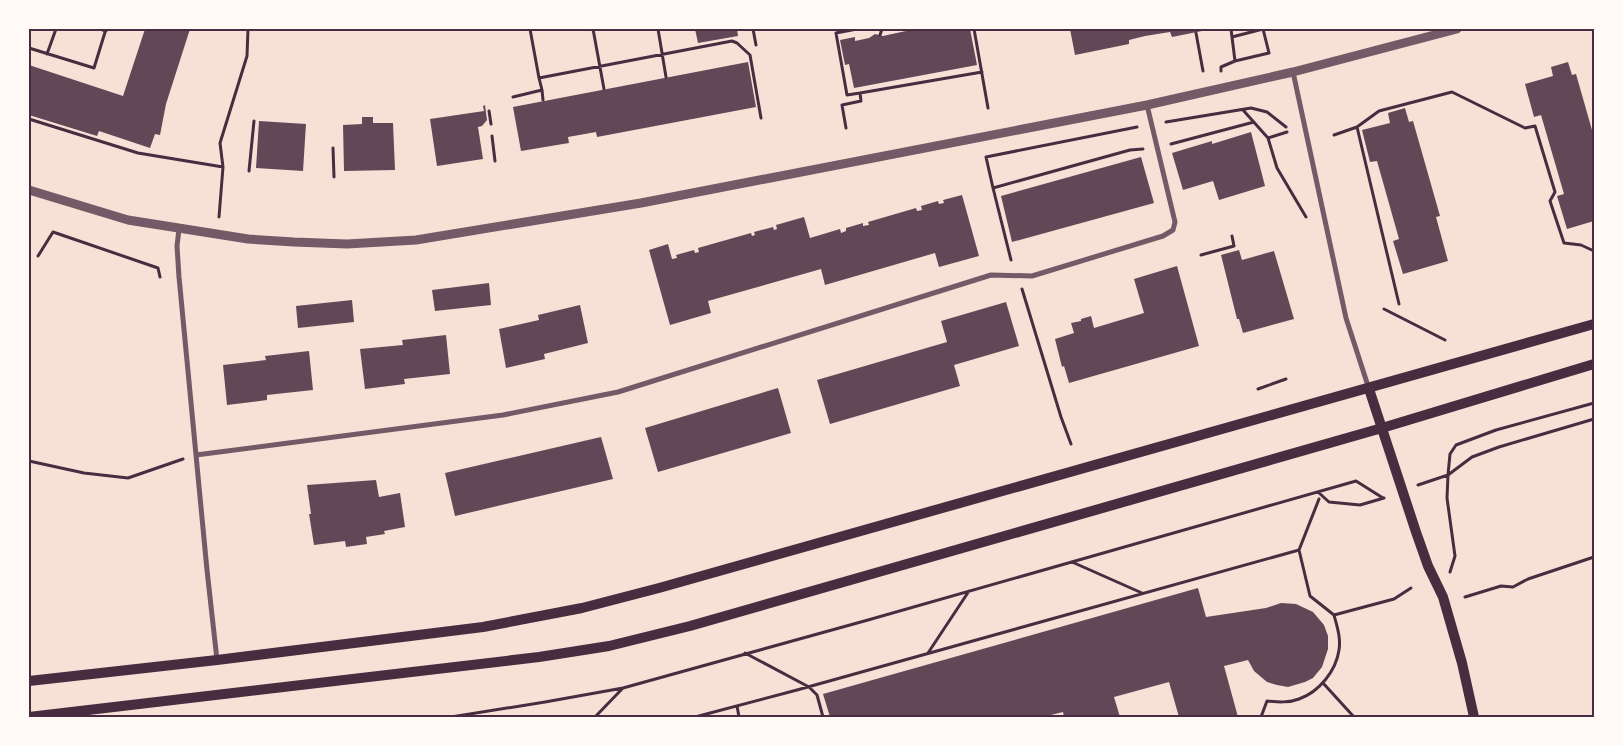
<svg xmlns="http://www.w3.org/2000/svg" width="1623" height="746" font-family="'Noto Sans',sans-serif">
<rect width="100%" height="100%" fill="#f7e1d7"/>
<path fill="#644757" d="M 145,29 L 190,29 L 166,104 L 160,135 L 155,134 L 150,148 L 99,131 L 97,136 L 29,115 L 29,65 L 123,96 Z
M 695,29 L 737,29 L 738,36 L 698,43 Z
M 915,29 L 970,29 L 977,65 L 854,88 L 849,64 L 845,65 L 840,40 L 855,37 L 855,41 L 869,38 L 875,34 L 883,36 Z
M 1070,29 L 1207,29 L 1207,30 L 1172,37 L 1170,32 L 1145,36 L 1129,40 L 1129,44 L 1075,55 Z
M 748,62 L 756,107 L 597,137 L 596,132 L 568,137 L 569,143 L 521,151 L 513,107 Z
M 1568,62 L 1572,75 L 1576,74 L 1594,137 L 1594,221 L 1567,229 L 1557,196 L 1564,194 L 1541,115 L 1534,117 L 1525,84 L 1553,76 L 1551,67 Z
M 485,105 L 487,120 L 482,126 L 478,127 L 483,159 L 437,166 L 430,119 L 484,111 L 483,106 Z
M 1405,108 L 1409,122 L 1413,121 L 1440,216 L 1436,217 L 1448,261 L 1403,274 L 1393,241 L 1399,239 L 1377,161 L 1370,162 L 1362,130 L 1390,123 L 1388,113 Z
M 362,117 L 373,117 L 373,123 L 393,123 L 395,170 L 344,171 L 343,125 L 362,124 Z
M 259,121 L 306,124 L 303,171 L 256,168 Z
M 1251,132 L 1265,186 L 1219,200 L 1213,181 L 1183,190 L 1172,153 L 1212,141 L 1212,144 Z
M 1141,157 L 1154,203 L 1012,242 L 1001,196 Z
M 962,195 L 979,256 L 939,267 L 935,253 L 825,285 L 821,269 L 708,301 L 711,313 L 670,325 L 649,250 L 668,244 L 672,259 L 677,258 L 676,255 L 694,250 L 695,253 L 699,252 L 698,248 L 751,233 L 752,236 L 755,235 L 754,232 L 773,227 L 774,230 L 777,229 L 776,225 L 804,217 L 810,238 L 840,229 L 841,233 L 846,231 L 846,228 L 863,223 L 863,226 L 869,225 L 868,222 L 916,208 L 917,211 L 922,210 L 921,206 L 938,201 L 939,204 L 944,203 L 943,200 Z
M 1239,250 L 1242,260 L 1274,251 L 1294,319 L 1243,333 L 1239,319 L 1237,319 L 1221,255 Z
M 1177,266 L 1199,346 L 1069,383 L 1064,366 L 1062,367 L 1055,339 L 1074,333 L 1071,323 L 1081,321 L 1081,319 L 1091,316 L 1094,328 L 1144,313 L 1134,279 Z
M 489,283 L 491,305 L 435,311 L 432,290 Z
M 352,300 L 354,322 L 298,328 L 296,306 Z
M 1006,302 L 1019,346 L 954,365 L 960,386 L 830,424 L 817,380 L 947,342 L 941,321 Z
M 580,305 L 588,343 L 544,354 L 545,359 L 506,368 L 499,329 L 539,320 L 538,315 Z
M 446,335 L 450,374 L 404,379 L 405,384 L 365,389 L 360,349 L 403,345 L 402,340 Z
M 309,351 L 313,390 L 267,395 L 267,400 L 227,405 L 223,365 L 266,360 L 265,356 Z
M 778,388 L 791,433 L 658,472 L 645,428 Z
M 601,437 L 613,479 L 455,516 L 445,473 Z
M 376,480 L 379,497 L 400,493 L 405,527 L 384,531 L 385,534 L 366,537 L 367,544 L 346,547 L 345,541 L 314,545 L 309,514 L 311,514 L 307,485 Z
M 1198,588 L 1206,617 L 1266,608 L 1281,603 L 1296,604 L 1313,612 L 1324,625 L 1328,636 L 1328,649 L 1322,667 L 1313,678 L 1305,682 L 1288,687 L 1277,685 L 1267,682 L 1254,671 L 1248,660 L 1224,666 L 1238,717 L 1179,717 L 1169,682 L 1114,697 L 1120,717 L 1064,717 L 1063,712 L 1043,717 L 830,717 L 823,694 Z"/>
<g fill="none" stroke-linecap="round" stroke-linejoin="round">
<path stroke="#4a2c40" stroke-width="3" d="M 100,29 L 106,31
M 530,29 L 539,78
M 593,29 L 604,89
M 658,29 L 666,77
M 753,29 L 756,45
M 857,29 L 836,33 L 847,95 L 860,93
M 974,29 L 988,108
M 1231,29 L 1232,37
M 910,30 L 911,29
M 1196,33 L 1203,71
M 880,35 L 882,29
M 29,48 L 94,68 L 106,29
M 47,54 L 56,29
M 1235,61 L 1232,37 L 1263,29
M 1221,71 L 1221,67 L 1235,61 L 1269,53 L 1263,29
M 542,90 L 543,100
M 513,97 L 542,90 L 539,78 L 732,41 L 737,43 L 750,55 L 761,118
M 1243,110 L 1268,138 L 1277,168 L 1306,217
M 489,111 L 491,124
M 29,119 L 138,153 L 223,167
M 1166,122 L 1251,108 L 1267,112 L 1286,127
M 1137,127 L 986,157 L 993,188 L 1130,150 L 1143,149
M 1357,127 L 1399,304
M 846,128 L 842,105 L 861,101 L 860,93 L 982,72
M 1334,135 L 1357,127 L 1379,111 L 1452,92 L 1525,128 L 1535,126 L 1555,192 L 1550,201 L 1564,243 L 1581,245 L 1594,251
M 492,136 L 495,161
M 1268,138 L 1287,132
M 1171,144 L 1254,122
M 333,148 L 334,177
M 249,171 L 254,121
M 993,188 L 1011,260
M 219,217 L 223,167 L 220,143 L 247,56 L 248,29
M 1201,255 L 1234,246 L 1232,236
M 38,256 L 53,232 L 158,268 L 160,277
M 1022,289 L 1061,417 L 1071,444
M 1384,309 L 1445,340
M 1258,389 L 1286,379
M 29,461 L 84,473 L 128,478 L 183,459
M 1418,485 L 1448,475 L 1472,457 L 1499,447 L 1594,419
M 1318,492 L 1329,502 L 1360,505 L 1384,498
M 1072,562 L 1142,593
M 1450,572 L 1455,556 L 1447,498 L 1448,475 L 1450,454 L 1456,445 L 1496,430 L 1594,403
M 1465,597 L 1501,586 L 1513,587 L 1528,579 L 1594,557
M 1334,615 L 1394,599 L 1411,588
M 745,653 L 809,687 L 817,695 L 823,717
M 928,653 L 969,591
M 1323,683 L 1354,717
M 737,706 L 739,717
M 451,717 L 545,702 L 623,688 L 868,620 L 1356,481 L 1383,498
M 595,717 L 622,689
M 695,717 L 797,690 L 1299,550 L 1319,499
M 1261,717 L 1267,701 C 1278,702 1289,703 1299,699 C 1319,692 1336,671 1339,650 C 1341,638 1337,626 1334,615 L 1310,596 L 1299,550"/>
<path stroke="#755966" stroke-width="5" d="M 1293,72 L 1346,318 L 1369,389
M 179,229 L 177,246 L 179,277 L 207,570 L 217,660
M 196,455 L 503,415 L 618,392 L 991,275 L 1032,276 L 1163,236 L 1173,230 L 1175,222 L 1147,105"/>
<path stroke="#755966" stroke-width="9" d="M 29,190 L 128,220 L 248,239 L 294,242 L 347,244 L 416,240 L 641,203 L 1147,105 L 1293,72 L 1457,29"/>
<path stroke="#4a2c40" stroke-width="10" d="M 1369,389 L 1416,532 L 1428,566 L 1443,597 L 1462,663 L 1474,717
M 29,681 L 217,660 L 483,627 L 582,608 L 659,588 L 1594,324
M 29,717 L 539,657 L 609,646 L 690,626 L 1382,428 L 1594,364"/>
</g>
<rect width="1623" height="746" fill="none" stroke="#fffaf5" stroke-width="60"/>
<rect x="30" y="30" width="1563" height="686" fill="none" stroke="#4a2c40" stroke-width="2"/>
</svg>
